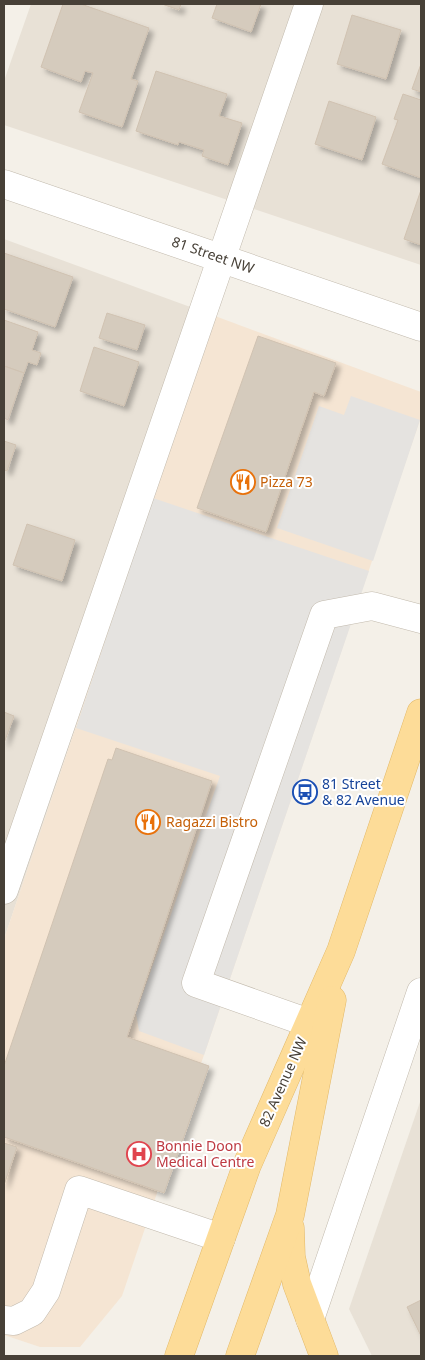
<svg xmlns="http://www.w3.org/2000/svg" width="425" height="1360" viewBox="0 0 425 1360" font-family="'Noto Sans',sans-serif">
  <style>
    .residential { fill: #e8e1d6 }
    .commercial { fill: #f5e5d3 }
    .parking { fill: #e5e3e0 }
    .building { fill: #d5cbbd; stroke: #d0c2b1; filter: url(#shadow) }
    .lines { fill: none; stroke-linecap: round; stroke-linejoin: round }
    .minor-casing { stroke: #c2baad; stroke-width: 29 }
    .major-casing { stroke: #e2b867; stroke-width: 29 }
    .minor { stroke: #fff; stroke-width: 28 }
    .major { stroke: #fddc98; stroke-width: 28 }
    .labels { text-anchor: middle; stroke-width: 4; stroke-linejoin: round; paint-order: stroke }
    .street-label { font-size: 14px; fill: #474037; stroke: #fff }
    .food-label { font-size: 14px; fill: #c56008; stroke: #fff; text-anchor: start }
    .transit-label { font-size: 14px; fill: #164399; stroke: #fff; text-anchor: start }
    .health-label { font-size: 14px; fill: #be3a42; stroke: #fff; text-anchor: start }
  </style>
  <defs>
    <filter id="shadow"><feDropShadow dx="4.5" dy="4.5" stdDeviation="2.5" flood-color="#0004"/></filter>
  </defs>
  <rect width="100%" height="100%" fill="#f4f0e8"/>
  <!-- residential -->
  <g class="residential">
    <path d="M31,4H421V265L4,125V81Z"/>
    <path d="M4,239L215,316L4,939Z"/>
    <path d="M421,1099V1356H372L349,1309Z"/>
  </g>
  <!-- commercial -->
  <path class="commercial" d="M215,316L421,392V417L122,1296L80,1347H40L4,1335V939Z"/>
  <!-- parking -->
  <g class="parking">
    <path d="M351,396L420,420L373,561L277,528L319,406L344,415Z"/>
    <path d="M153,498L369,571L204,1055L139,1031L136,1013L220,776L76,728Z"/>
  </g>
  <!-- building -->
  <g class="building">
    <path d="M63,4H81L149,28L131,79L138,81L122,127L79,112L93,73L85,71L81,82L41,67Z"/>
    <path d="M162,4H181L179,10Z"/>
    <path d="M217,4H261L251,32L212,18Z"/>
    <path d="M352,15L401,30L386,79L337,64Z"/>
    <path d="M421,64V92L412,89Z"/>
    <path d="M156,71L227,94L219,116L242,123L228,165L202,156L204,150L179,142L178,145L136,131Z"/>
    <path d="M403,94L421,100V178L382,164L398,120L394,119Z"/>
    <path d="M329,101L376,117L362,160L315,144Z"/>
    <path d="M421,190V245L404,239Z"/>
    <path d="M4,253L73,277L55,327L4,309Z"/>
    <path d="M107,313L145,325L137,350L99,338Z"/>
    <path d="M4,320L38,332L32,350L41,353L37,365L28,362L24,373L4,366Z"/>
    <path d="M258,336L336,363L324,396L314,392L266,532L197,508Z"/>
    <path d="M94,347L139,362L124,406L80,391Z"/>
    <path d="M4,366L24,373L8,420L4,418Z"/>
    <path d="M4,441L16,445L7,471L4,470Z"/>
    <path d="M27,524L75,540L62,581L13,565Z"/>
    <path d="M4,712L14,716L4,743Z"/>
    <path d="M116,748L212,781L127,1037L209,1066L164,1193L4,1137V1066L108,759L112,760Z"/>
    <path d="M4,1143L17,1147L4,1185Z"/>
    <path d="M421,1300V1336L407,1307Z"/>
  </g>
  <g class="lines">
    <defs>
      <g id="minor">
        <path d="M4,184L421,327"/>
        <path d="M4,890L309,4"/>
        <path d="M309,1023L196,983L324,615L372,606L421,619"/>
        <path d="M310,1319L421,992"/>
        <path d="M4,1320L14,1321L32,1312L46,1291L79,1190L221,1238"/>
      </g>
      <g id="major">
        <path d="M290,1228L291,1257L297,1284L324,1356"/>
        <path d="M179,1356L247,1165L341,951L421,713"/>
        <path d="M240,1356L290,1215L332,1000"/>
      </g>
    </defs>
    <!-- minor casing -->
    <use href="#minor" class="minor-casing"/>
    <!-- major casing -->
    <use href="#major" class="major-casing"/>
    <!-- minor -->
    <use href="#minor" class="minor"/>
    <!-- major -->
    <use href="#major" class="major"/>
  </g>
  <!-- icons -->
  <defs>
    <symbol id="restaurant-ring" viewBox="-11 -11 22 22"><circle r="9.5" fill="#fff" stroke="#e8710a" stroke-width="1.5"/><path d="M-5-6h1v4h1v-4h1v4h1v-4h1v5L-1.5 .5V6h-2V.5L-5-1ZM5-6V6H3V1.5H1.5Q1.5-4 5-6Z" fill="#e8710a"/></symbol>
    <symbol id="bus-ring" viewBox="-11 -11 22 22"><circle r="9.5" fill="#fff" stroke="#1a4fb4" stroke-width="1.5"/><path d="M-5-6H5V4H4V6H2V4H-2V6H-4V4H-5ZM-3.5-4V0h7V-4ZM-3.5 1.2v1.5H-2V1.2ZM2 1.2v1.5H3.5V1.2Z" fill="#1a4fb4"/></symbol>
    <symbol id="hospital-ring" viewBox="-11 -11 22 22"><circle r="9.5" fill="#fff" stroke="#e0444e" stroke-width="1.5"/><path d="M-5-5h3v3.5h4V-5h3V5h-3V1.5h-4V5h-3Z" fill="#e0444e"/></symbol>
  </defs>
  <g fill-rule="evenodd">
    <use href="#restaurant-ring" x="229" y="468" width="28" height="28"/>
    <use href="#bus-ring" x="291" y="778" width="28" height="28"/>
    <use href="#restaurant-ring" x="134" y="808" width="28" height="28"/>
    <use href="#hospital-ring" x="125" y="1140" width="28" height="28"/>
  </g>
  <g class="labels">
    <!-- street labels -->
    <g class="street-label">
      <text transform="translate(213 255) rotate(19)" y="5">81 Street NW</text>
      <text transform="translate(283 1082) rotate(-66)" y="5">82 Avenue NW</text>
    </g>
    <!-- food labels -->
    <g class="food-label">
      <text x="260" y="487">Pizza 73</text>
      <text x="166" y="827">Ragazzi Bistro</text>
    </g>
    <!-- transit labels -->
    <g class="transit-label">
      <text x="322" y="789">81 Street<tspan x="322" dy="16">&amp; 82 Avenue</tspan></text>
    </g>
    <!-- health labels -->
    <g class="health-label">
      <text x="156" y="1151">Bonnie Doon<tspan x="156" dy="16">Medical Centre</tspan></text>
    </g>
  </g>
  <!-- border -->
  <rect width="425" height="1360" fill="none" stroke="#474037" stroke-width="10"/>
</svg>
